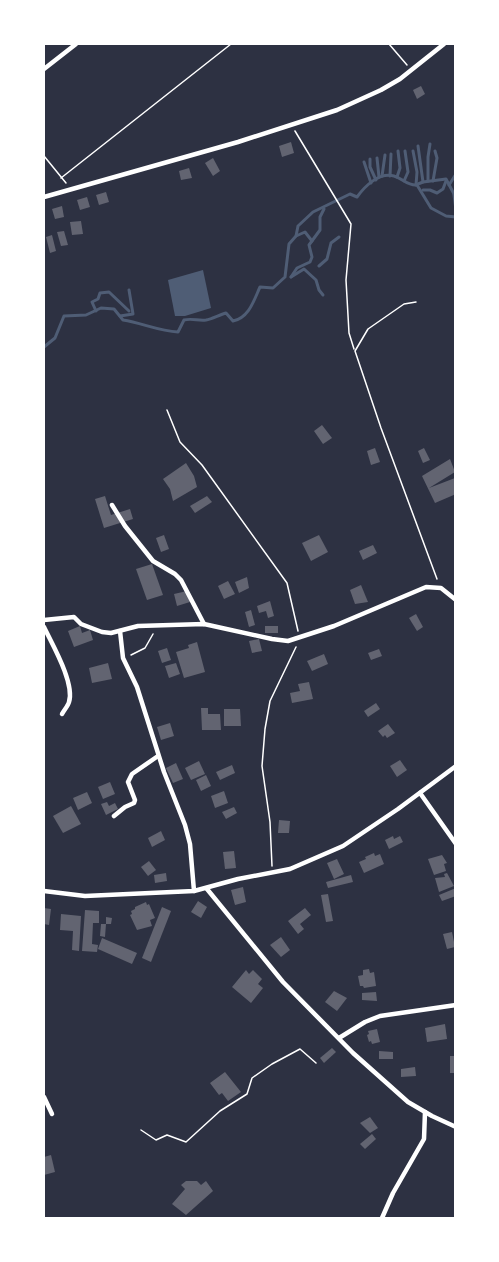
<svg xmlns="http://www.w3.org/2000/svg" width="499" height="1262" viewBox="0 0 499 1262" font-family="Raleway,sans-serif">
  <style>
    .water { fill: #4f5d75 }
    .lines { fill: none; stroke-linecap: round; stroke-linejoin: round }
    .stream { stroke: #4f5d75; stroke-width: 3 }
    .building { fill: #626471 }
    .path { stroke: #fff; stroke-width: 1.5 }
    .minor { stroke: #fff; stroke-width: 4.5 }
  </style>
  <rect width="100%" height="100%" fill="#2d3142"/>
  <!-- water -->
  <path class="water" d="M203,270L211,308L185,316H175L168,280Z"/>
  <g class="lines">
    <!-- stream -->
    <g class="stream">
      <path d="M418,146L423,182"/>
      <path d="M413,151L417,172L416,185"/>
      <path d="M377,158L379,177"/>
      <path d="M370,159V167L376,180"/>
      <path d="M364,162L371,183"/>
      <path d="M382,176L385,155"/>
      <path d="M390,176L391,154"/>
      <path d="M397,177L400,168L398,151"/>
      <path d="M404,181L408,172L405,151"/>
      <path d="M428,181V157L430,144"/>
      <path d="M433,181L437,158L435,151"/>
      <path d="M418,184L423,182L446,179L454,194"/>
      <path d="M449,185L456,174"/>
      <path d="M423,190H430L437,193L443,189L446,181"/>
      <path d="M454,195L456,210"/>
      <path d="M296,236L305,232L312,241"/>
      <path d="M319,266L327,259L331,243L339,237"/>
      <path d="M291,277L297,268L310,262L312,257L309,245L320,230V217L324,209"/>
      <path d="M291,277L304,269L316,280L319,290L323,295"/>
      <path d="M96,311L92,302L98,299L100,293L109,292L129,311"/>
      <path d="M120,316L133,314L129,290"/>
      <path d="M44,347L55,338L64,316L86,315L101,308L114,309L123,320C142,323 159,331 178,332L184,320C192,318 198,321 206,320C212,319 219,315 226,313L233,321C249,318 254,300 260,287L273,288L285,277L289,244L296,236L298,226L313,212L350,194L357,197C365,186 379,172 394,176C404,179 407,186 417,185L431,208L446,216L456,217"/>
    </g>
  </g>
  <!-- building -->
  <g class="building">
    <path d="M421,86L425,94L417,99L413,90Z"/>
    <path d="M291,142L294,153L282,157L279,146Z"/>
    <path d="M213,158L220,171L213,176L205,163Z"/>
    <path d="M189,168L192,178L181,180L179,171Z"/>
    <path d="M106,192L109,202L99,205L96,195Z"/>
    <path d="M87,197L90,207L80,210L77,200Z"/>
    <path d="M62,206L64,217L55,219L52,209Z"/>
    <path d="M81,221L83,234L72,235L70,222Z"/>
    <path d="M64,231L68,245L61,246L57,232Z"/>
    <path d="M52,235L56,251L50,253L46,237Z"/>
    <path d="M322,425L332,438L323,444L314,431Z"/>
    <path d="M375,448L380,462L371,465L367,451Z"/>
    <path d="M424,448L430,460L423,463L418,451Z"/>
    <path d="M450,459L455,472L429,488L455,478L456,494L435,503L422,476Z"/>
    <path d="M186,463L194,476L197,487L173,501L170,489L163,479Z"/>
    <path d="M105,496L111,515L130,509L133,519L104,528L95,499Z"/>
    <path d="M207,496L212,502L195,513L190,506Z"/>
    <path d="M164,535L169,549L161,552L156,538Z"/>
    <path d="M319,535L328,552L311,561L302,543Z"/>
    <path d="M373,545L377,553L363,560L359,551Z"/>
    <path d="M152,564L163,595L147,600L136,569Z"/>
    <path d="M247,577L249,588L239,593L235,582Z"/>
    <path d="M228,581L235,594L224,599L218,586Z"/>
    <path d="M361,585L368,602L355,604L350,590Z"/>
    <path d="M187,591L190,602L177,606L174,594Z"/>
    <path d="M270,601L274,616L268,618L266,611L259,613L257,606Z"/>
    <path d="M251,610L255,625L249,627L245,612Z"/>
    <path d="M416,614L423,627L417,631L409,618Z"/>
    <path d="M80,626L82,633L90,630L93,640L74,647L68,631Z"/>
    <rect x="265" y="626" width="13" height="7"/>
    <path d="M259,639L262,651L252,653L249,641Z"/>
    <path d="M197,642L205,672L184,678L176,652L189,648L188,645Z"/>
    <path d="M167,648L171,660L162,663L158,651Z"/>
    <path d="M379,649L382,656L371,660L368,653Z"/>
    <path d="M324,654L328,664L312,671L307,661Z"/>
    <path d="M108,663L112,679L92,683L89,668Z"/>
    <path d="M176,663L180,674L169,678L165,666Z"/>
    <path d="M309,682L313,699L292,703L290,693L300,691L298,684Z"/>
    <path d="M376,703L380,709L368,717L364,711Z"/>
    <path d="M201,708H208V714H220L221,730H202Z"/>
    <path d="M224,709H240L241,726H224Z"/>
    <path d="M170,723L174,736L161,740L157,727Z"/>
    <path d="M388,724L395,733L387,738L385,735L383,737L378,731Z"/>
    <path d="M400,760L407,770L397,777L390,766Z"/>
    <path d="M199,761L205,774L191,780L185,768Z"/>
    <path d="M176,763L183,779L173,783L166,768Z"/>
    <path d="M232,765L235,773L220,780L216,772Z"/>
    <path d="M206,775L211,786L201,791L196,780Z"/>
    <path d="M110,782L115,794L103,799L98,787Z"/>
    <path d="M224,791L228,803L215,808L211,796Z"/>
    <path d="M87,792L92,803L78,810L73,798Z"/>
    <path d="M107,802L109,806L115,803L118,809L106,815L101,804Z"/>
    <path d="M71,806L81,824L63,833L53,816Z"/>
    <path d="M234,807L237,813L226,819L222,812Z"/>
    <path d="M279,820L290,821L289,833H278Z"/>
    <path d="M161,831L165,840L152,847L148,838Z"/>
    <path d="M393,836L394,839L400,836L403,842L389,849L385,840Z"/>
    <path d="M234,851L236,868L225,869L223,852Z"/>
    <path d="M374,853L375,856L380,854L384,864L364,873L359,862L366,859L365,857Z"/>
    <path d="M442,855L447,863L444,864L446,871L434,875L428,859Z"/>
    <path d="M337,859L344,874L334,879L327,863Z"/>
    <path d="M149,861L156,870L148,876L141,867Z"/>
    <path d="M166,873L167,881L155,883L154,875Z"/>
    <path d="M447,873L454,886L439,892L435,878L445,877L444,874Z"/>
    <path d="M351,875L353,882L328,888L326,882Z"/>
    <path d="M243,887L246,902L235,905L231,890Z"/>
    <path d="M456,888V896L442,901L439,895Z"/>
    <path d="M328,894L333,921L326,922L321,895Z"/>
    <path d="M198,901L207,907L201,918L191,912Z"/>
    <path d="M146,902L147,905L149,904L155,918L150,920L152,926L137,930L130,915L132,914L131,911L135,909V907Z"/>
    <path d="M162,907L171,911L151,962L142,958Z"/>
    <path d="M44,908L51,909L49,925L44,924Z"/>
    <path d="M305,908L311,915L300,924L304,929L298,934L288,921Z"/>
    <path d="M85,910L99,911V923H93L92,944L98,945L97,952L82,951Z"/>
    <path d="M61,914L81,916L79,951L72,950L73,931L60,930Z"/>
    <path d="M106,917L112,918L111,924H106L105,937L100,936L101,924H106Z"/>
    <path d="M452,932L455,947L447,949L443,934Z"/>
    <path d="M281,937L290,950L281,957L270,945Z"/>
    <path d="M102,938L137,953L132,964L98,949Z"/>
    <path d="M369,969L370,973L374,972L376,986L364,988L363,986H360L358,976L363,975V970Z"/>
    <path d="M246,970L249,974L253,970L262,979L258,984L263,988L251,1003L232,987Z"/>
    <path d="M334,991L347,998L337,1011L325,1002Z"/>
    <path d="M376,992L377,1001L362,1000V993Z"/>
    <path d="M445,1024L447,1039L427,1042L425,1028Z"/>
    <path d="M377,1029L380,1042L372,1044L371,1041L369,1042L367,1035L369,1034L368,1031Z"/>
    <path d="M332,1048L336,1052L324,1063L320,1058Z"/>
    <path d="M379,1051L393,1052V1059H379Z"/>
    <rect x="450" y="1056" width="6" height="17"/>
    <path d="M415,1067L416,1076L401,1077V1069Z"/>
    <path d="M225,1072L241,1092L228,1101L222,1093L219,1095L210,1083Z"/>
    <path d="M370,1117L378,1128L370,1133L360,1123Z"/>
    <path d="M372,1134L376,1139L365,1149L360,1144Z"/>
    <path d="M51,1155L55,1172L44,1175V1157Z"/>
    <path d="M186,1181H197L201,1185L206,1181L213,1191L186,1215L172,1204L185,1189L181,1185Z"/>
  </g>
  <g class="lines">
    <!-- path -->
    <g class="path">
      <path d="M389,44L407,65"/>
      <path d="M295,131L351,224L346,280L349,333L354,349"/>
      <path d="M44,156L66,183"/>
      <path d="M61,178L231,44"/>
      <path d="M416,302L404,304L368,329L355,351L381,428L437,579"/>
      <path d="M167,410L180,442L202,465L287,583L298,631"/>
      <path d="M131,655L145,648L153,634"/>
      <path d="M272,866L270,822L262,766L265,729L270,701L296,647"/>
      <path d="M141,1130L156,1140L167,1135L186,1142L220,1111L247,1094L252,1078L272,1064L300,1049L316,1063"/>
    </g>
    <!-- minor -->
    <g class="minor">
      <path d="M44,69L76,44"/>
      <path d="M44,197L238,142L337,110L381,90L400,79L444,44"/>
      <path d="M112,505L125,526L153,561L175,574L181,580L204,624"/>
      <path d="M44,620L74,617L81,624L102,632L111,633L138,626L204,624L272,639L288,641L334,626L426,587L441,588L456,600"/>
      <path d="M44,627C52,644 75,683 69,702C68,706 64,710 62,714"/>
      <path d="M120,631L123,658L137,687L164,772L185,825L190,844L194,891"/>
      <path d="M420,793L456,844"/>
      <path d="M114,816L125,807L134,803L135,800L128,782L132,774L158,756"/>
      <path d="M207,889L283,982L353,1053L408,1102L432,1116L456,1127"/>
      <path d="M44,891L85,896L194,891L238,879L290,869L343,846L398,809L456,766"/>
      <path d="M339,1038L365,1022L380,1016L456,1005"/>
      <path d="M44,1097L52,1114"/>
      <path d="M382,1218L393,1193L424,1139L425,1112"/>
    </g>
  </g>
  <!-- border -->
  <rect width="499" height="1262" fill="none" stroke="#ffffff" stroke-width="90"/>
</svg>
